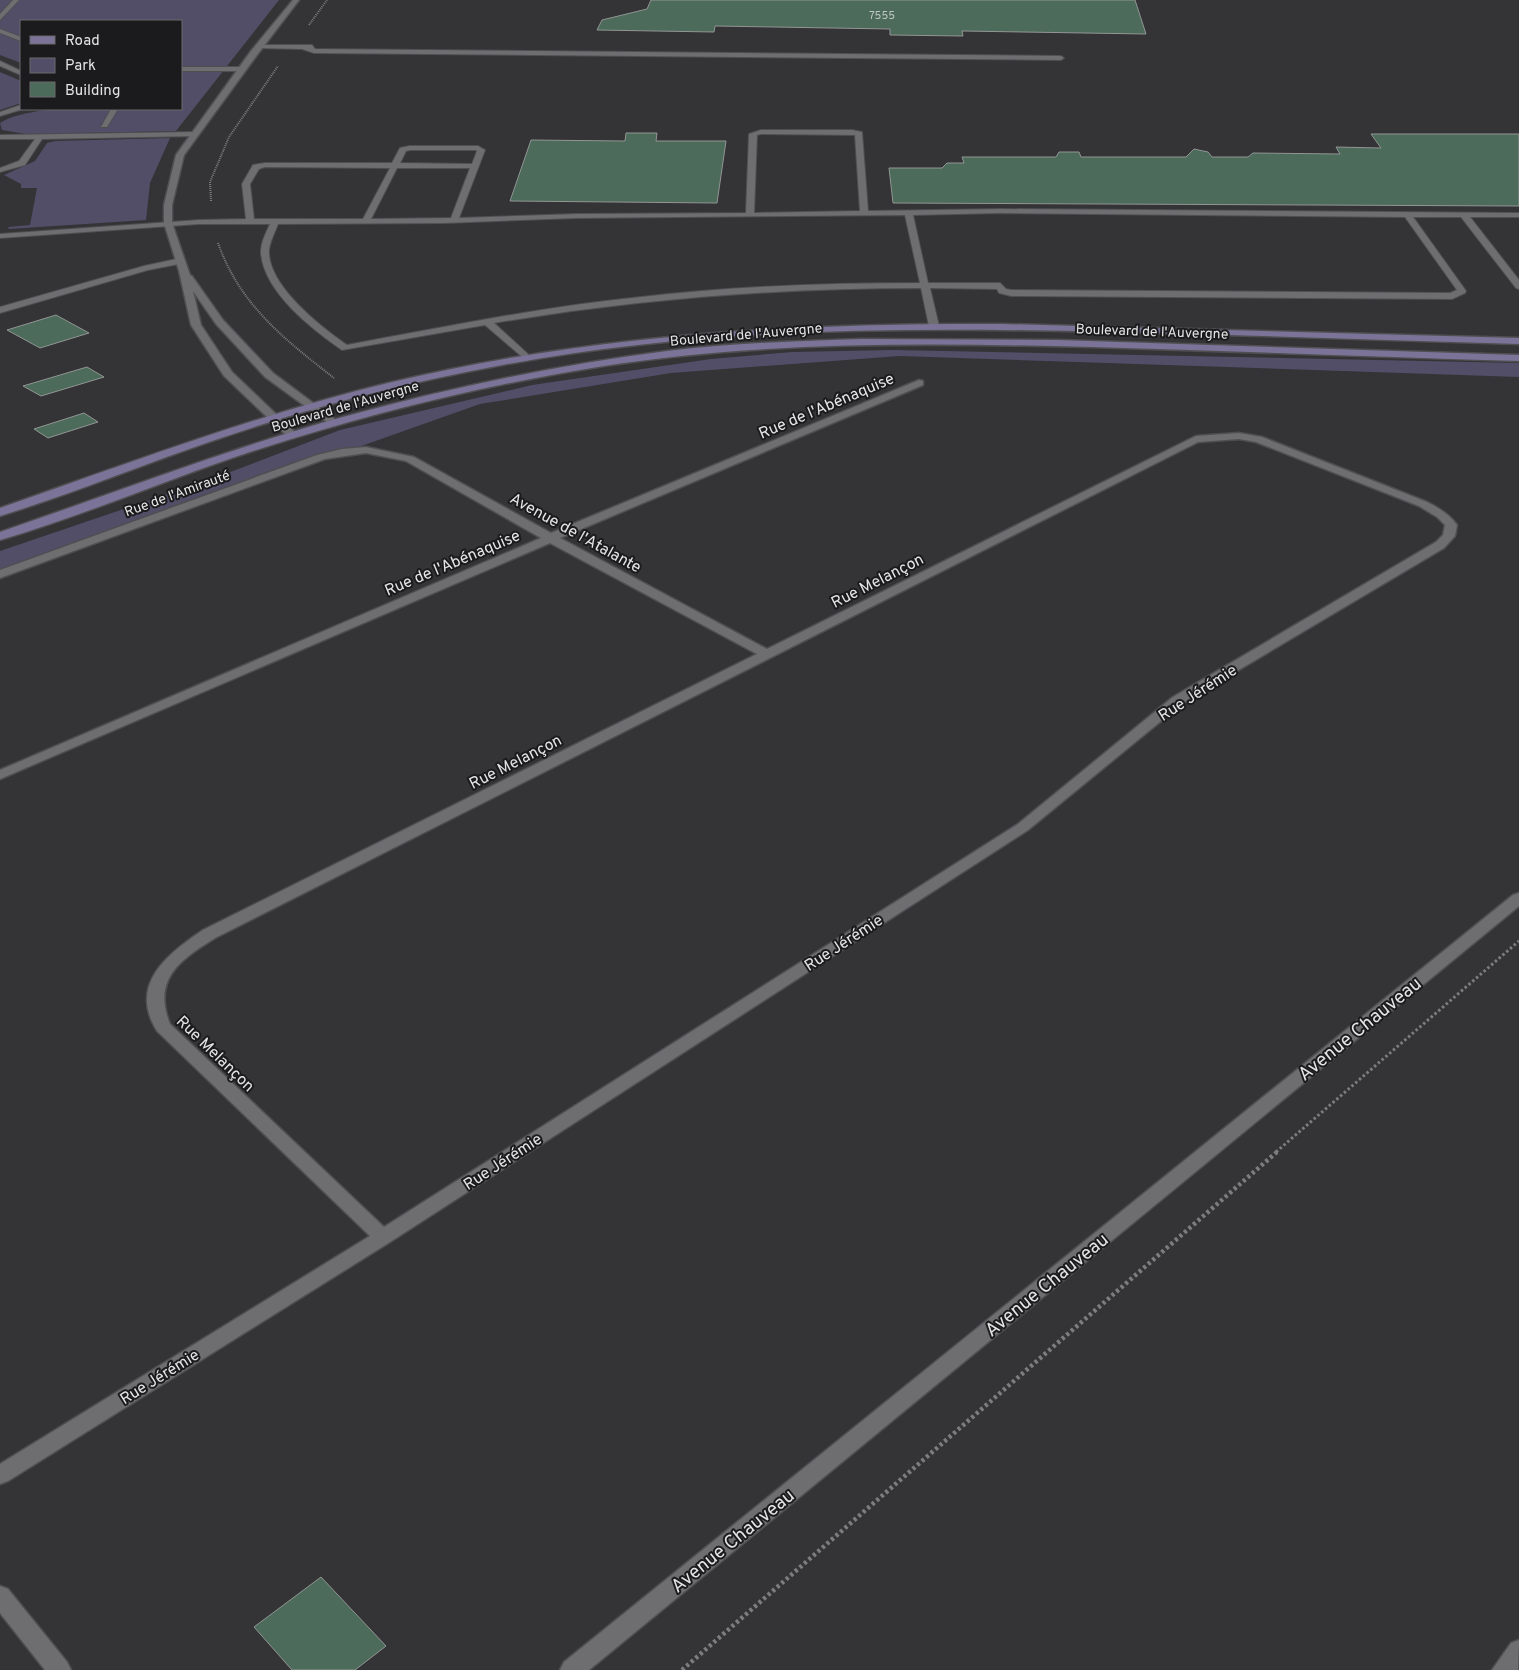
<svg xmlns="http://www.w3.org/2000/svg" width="1519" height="1670" viewBox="0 0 1519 1670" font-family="Overpass,sans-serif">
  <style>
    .green { fill: #524e68 }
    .building { fill: #4c6b5b; stroke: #929694 }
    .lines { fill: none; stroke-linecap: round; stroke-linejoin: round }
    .service-casing { stroke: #4f4f52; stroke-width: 2 }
    .minor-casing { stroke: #4f4f52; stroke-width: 3 }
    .tertiary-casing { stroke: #4f4f52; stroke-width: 3 }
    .secondary-casing { stroke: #4f4f52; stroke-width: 3 }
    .path-far2 { stroke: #7d7c7f; stroke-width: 2; stroke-dasharray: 1 1; stroke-linecap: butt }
    .path-far1 { stroke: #7d7c7f; stroke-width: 3; stroke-dasharray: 2.5 2.5; stroke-linecap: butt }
    .path { stroke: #7d7c7f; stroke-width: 4.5; stroke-dasharray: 3 3; stroke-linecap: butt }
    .service { fill: #6e6d70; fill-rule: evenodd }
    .minor { fill: #6e6d70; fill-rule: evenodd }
    .tertiary { fill: #6e6d70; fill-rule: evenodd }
    .secondary { fill: #7c7398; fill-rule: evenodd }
    .labels { text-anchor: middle; stroke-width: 4; stroke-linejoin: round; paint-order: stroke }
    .far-number-label { font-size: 11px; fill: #bec6c2 }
    .far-street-label { font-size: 14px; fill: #e4e4e5; stroke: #1b1b1d }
    .street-label { font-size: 16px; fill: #e4e4e5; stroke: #1b1b1d }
    .near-street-label { font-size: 19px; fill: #e4e4e5; stroke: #1b1b1d }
  </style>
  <rect width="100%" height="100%" fill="#343336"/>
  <!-- green -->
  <g class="green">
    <path d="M0,0H279L176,131L26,134L2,130L0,123C34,101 138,109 181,109V21H21V63L0,55Z"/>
    <path d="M0,72L21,81V103L0,110Z"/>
    <path d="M170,138L150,183L146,220L9,229L8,227L30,225L37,188H21V184L4,175L35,161L47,143L55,141Z"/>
    <path d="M894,350L1519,363V377L900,356L671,373L480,404L0,574V551L212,479L340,430L532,385L711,359L792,352Z"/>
  </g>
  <!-- building -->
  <g class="building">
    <path d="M651,0H1135L1146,34L962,31L963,36L890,35V29L715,26L714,32L597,30L602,20L647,9Z"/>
    <path d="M626,133H657L656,141H726L717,203L510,201L531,140L625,141Z"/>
    <path d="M1371,134H1519V206L893,203L889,168H942L947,163H964L962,157H1056L1059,152H1079L1081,157H1186L1194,149L1208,152L1212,157H1248L1253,153L1340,154L1336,147L1381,148Z"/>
    <path d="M56,315L89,333L40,348L7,330Z"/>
    <path d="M87,367L104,377L41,396L23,386Z"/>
    <path d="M84,413L98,422L48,438L34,429Z"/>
    <path d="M321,1577L386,1646L355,1670H292L254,1627Z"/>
  </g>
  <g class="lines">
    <defs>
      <g id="service">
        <path d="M13,0H19L0,20V14Z"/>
        <path d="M0,29L21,37V41L0,33Z"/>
        <path d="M258,45H312L315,49L1061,56L1064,58L1061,60L314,53L302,49L256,48Z"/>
        <path d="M0,61L21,71V75L0,66Z"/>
        <path d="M181,67H242L245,69L242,71H181Z"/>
        <path d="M21,105L23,109L0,116V112Z"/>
        <path d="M111,109H118L107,127H101Z"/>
        <path d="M761,130H852L862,132L868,211L1001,209L1519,213V217H1470L1519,280V289L1516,288L1461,217H1413L1466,291L1465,293L1452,299L1011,296L999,293L997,289L930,288L939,326L934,329L929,326L921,288C777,288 636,299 494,323L530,356L532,358L527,361L485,325L342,350C312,329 265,293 261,254C260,244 266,233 270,224H199L0,238V234L199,220L246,219L242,184L253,165L265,163H392L400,148L409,146H478L485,150L459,218L576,214L746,213L749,134ZM761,134L855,135L860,211L754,213L757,135ZM410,150H476L477,151L472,164L400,163L406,151ZM265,167L390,168L363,219H254L250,184L259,169ZM397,168H470L451,218L371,219ZM1001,213L1405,217L1457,290L1450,293L1011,290L1006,289L1000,283H928L913,215ZM905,215L920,283C826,283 733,286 641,297C541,307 445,327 347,345C321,327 267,285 269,250C270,241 275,232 278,224L445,223L576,218Z"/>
        <path d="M194,132L198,134L197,136L42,139L25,165L0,172V168L19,161L35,139H0V135Z"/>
        <path d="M181,258L184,259V263L148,270L0,313V307L144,266Z"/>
      </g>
      <g id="minor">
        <path d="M919,380L923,381V385L560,538L767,649L1196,436L1239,433L1262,437L1427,502C1439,508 1449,514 1457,525L1455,536L1444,548L1183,703L1028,830L390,1242L8,1481L0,1484V1464L370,1236L157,1031C128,985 167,954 203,930L757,654L550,543L0,779V770L541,538L406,461L366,453L325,459L0,578V570L317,455L342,449L366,447L414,457L551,533ZM1239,439L1256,442L1419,506L1437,517L1445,525L1443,535L1436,542L1173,697L1018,824L384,1227L170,1024C152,979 180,960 215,938L1198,442Z"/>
        <path d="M0,1586L8,1589L67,1662L71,1670H45L0,1613Z"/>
        <path d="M1519,1640L1518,1670H1492L1511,1643Z"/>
      </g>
      <g id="tertiary">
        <path d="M293,0H299L257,55L184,155L172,205V223L190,275L192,276L223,320L273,373L340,423L335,426L331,425L265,377L216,324L193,291L201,325L232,372L296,433L298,435L292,438L288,437L224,376L191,325L179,271L164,223V205L176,155L251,51Z"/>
        <path d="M1519,893V906L589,1670H560L564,1662L1513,895Z"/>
      </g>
      <g id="secondary">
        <path d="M1003,324L1519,338V344C1385,340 1250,335 1116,332C909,327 701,327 497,366C400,384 305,409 212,441C141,465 72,494 0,516V508C129,463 256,415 388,383C592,334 794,323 1003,324Z"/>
        <path d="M863,339L1058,340L1519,355V361C1377,357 1234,351 1092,347C929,343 765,341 604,366C478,386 355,417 235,457C156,484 79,517 0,540V532C114,493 227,449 343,417C449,388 557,365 667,351C732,343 797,341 863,339Z"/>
      </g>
    </defs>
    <!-- service casing -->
    <use href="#service" class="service-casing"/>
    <!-- minor casing -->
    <use href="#minor" class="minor-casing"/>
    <!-- tertiary casing -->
    <use href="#tertiary" class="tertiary-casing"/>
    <!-- secondary casing -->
    <use href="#secondary" class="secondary-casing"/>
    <!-- path-far2 -->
    <g class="path-far2">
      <path d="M309,25L327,0"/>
      <path d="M211,201L210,182L229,137L278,66"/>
      <path d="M218,243C240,305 284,339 334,378"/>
    </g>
    <!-- path-far1 -->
    <path class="path-far1" d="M1276,1152L1519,941"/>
    <!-- path -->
    <path class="path" d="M682,1670L1278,1151"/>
    <!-- service -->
    <use href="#service" class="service"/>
    <!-- minor -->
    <use href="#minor" class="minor"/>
    <!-- tertiary -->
    <use href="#tertiary" class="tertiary"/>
    <!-- secondary -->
    <use href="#secondary" class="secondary"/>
  </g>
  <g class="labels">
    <!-- far-number labels -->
    <g class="far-number-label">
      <text x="882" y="19">7555</text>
    </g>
    <!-- far-street labels -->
    <g class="far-street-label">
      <text transform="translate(1152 331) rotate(2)" y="5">Boulevard de l'Auvergne</text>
      <text transform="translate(746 334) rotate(-5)" y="5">Boulevard de l'Auvergne</text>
      <text transform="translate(345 406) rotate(-16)" y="5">Boulevard de l'Auvergne</text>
      <text transform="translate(177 493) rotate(-20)" y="5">Rue de l'Amirauté</text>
    </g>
    <!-- street labels -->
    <g class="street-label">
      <text transform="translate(826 405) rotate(-23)" y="6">Rue de l'Abénaquise</text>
      <text transform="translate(576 532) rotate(29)" y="6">Avenue de l'Atalante</text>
      <text transform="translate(452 562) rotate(-23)" y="6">Rue de l'Abénaquise</text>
      <text transform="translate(877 580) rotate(-27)" y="6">Rue Melançon</text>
      <text transform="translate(1197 692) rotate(-33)" y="6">Rue Jérémie</text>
      <text transform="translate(515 761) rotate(-27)" y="6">Rue Melançon</text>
      <text transform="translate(843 942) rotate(-33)" y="6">Rue Jérémie</text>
      <text transform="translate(216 1053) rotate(44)" y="6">Rue Melançon</text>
      <text transform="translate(502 1161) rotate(-33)" y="6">Rue Jérémie</text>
      <text transform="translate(159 1376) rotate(-32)" y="6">Rue Jérémie</text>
    </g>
    <!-- near-street labels -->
    <g class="near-street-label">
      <text transform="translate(1359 1028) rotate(-39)" y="7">Avenue Chauveau</text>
      <text transform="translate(1046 1284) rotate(-39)" y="7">Avenue Chauveau</text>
      <text transform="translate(732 1540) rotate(-39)" y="7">Avenue Chauveau</text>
    </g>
  </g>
  <!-- legend -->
  <rect x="20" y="20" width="162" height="90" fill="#1b1b1d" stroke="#6b6b6d"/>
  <rect x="30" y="36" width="25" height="8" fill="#7c7398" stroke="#6b6b6d"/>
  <text x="65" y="45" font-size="15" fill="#e4e4e5">Road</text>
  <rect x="30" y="58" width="25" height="15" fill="#524e68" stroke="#6b6b6d"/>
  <text x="65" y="70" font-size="15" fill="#e4e4e5">Park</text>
  <rect x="30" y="82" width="25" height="15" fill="#4c6b5b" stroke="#6b6b6d"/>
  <text x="65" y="95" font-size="15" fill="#e4e4e5">Building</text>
</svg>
